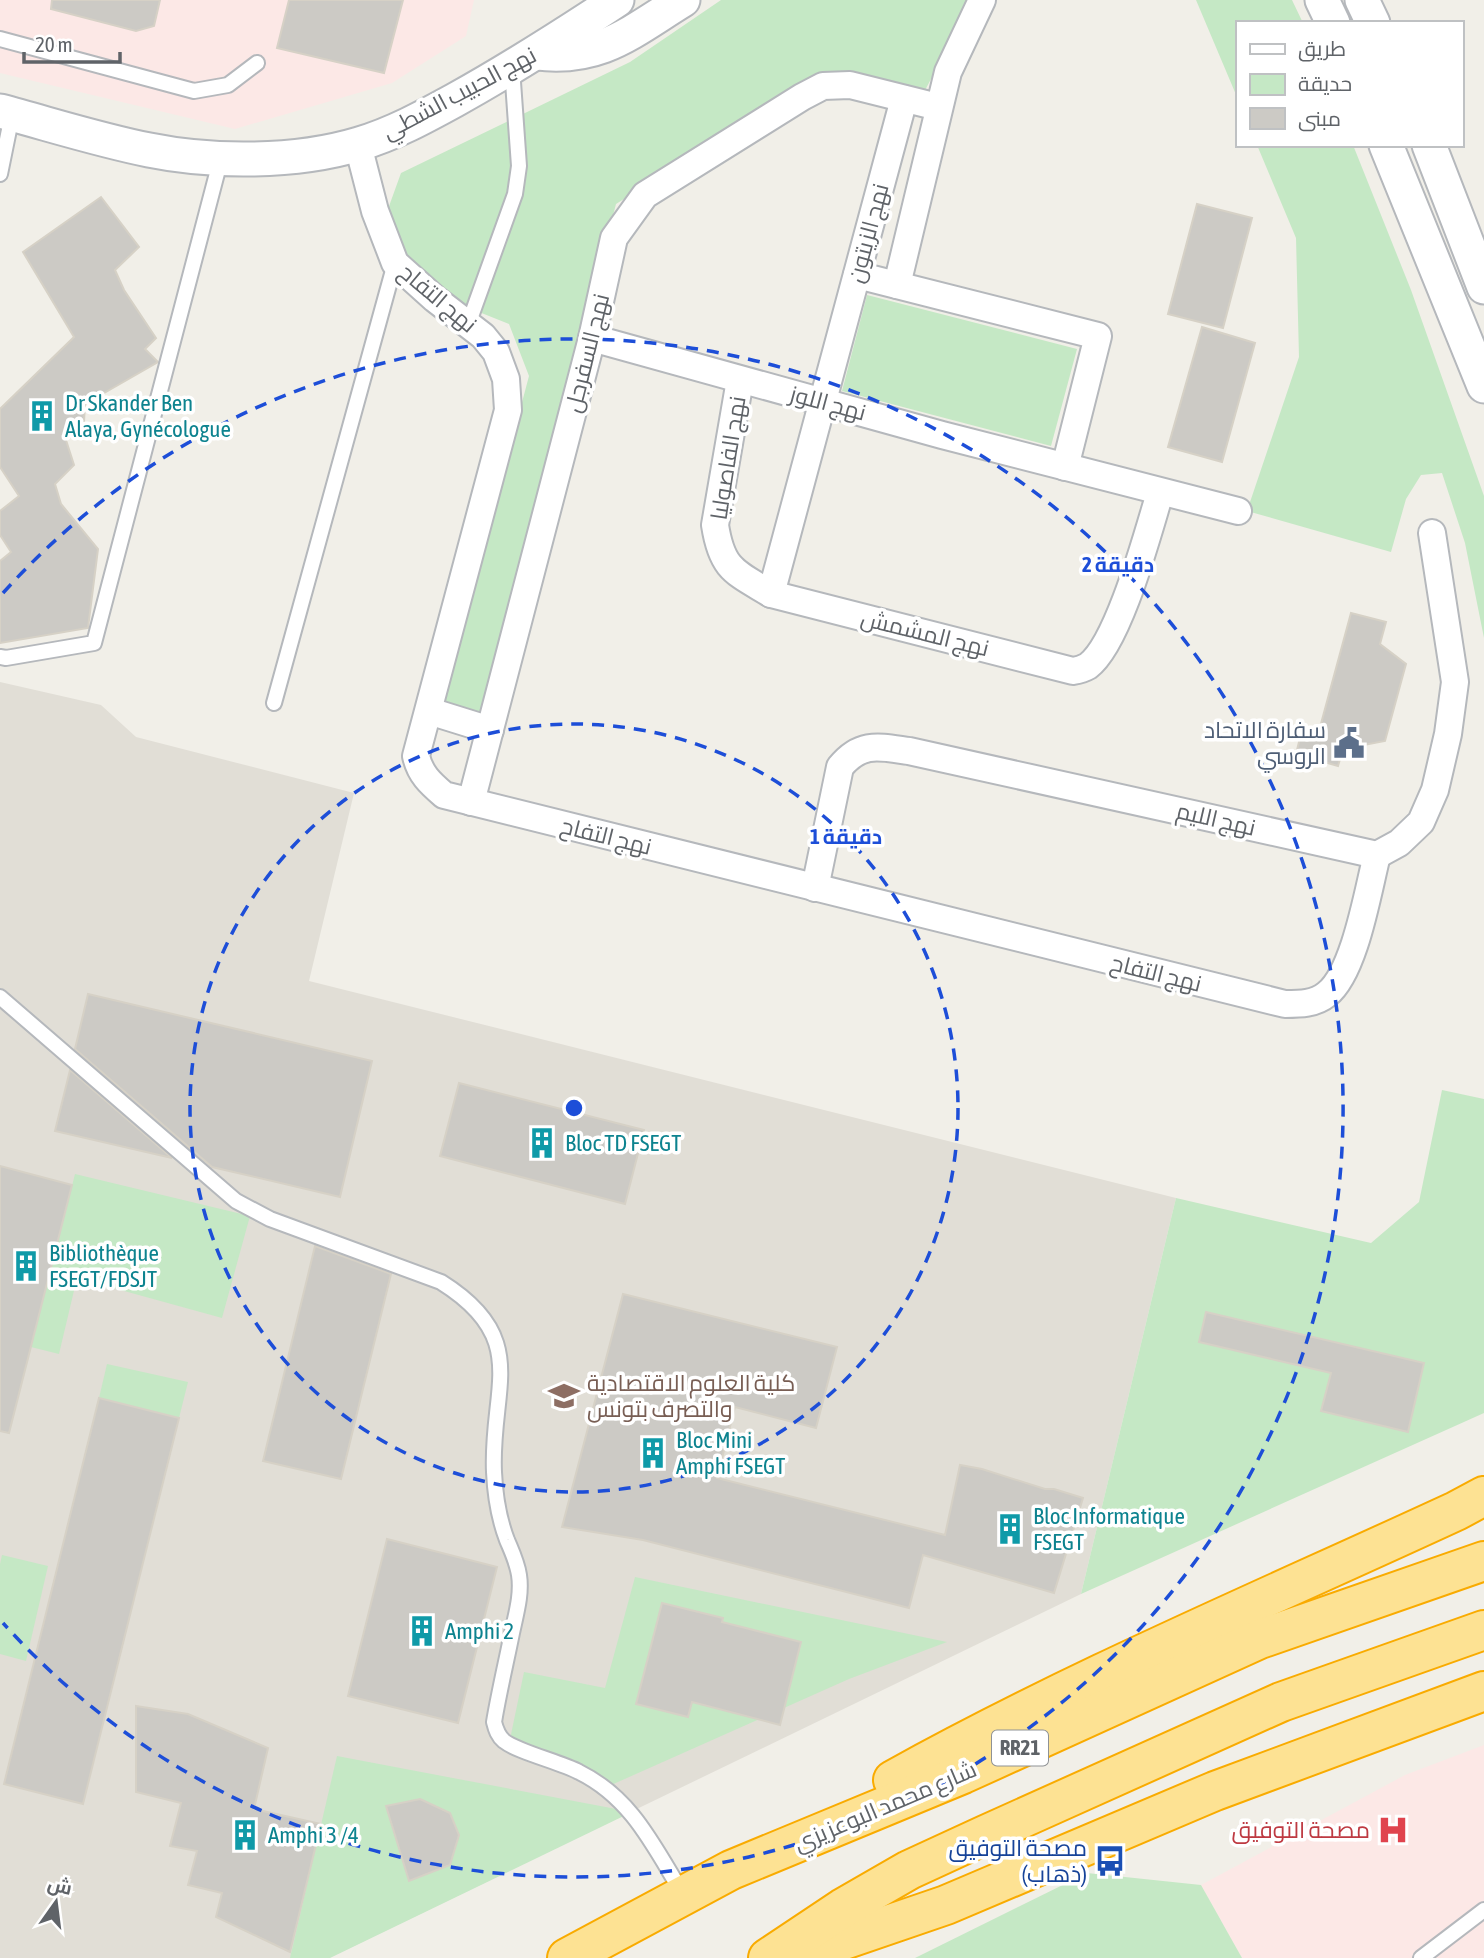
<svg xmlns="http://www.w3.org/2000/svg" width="1484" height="1958" viewBox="0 0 1484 1958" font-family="'Asap Condensed',Cairo,sans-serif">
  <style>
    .education { fill: #e1ded6 }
    .medical { fill: #fce8e6 }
    .green { fill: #c5e8c5 }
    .building { fill: #cccac5; stroke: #d6d1c6; stroke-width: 2 }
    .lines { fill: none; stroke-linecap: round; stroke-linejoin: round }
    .service-casing { stroke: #b5b8bc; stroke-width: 18 }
    .minor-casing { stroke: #b5b8bc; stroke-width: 30 }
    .tertiary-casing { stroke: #b5b8bc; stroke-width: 37 }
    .motorway-casing { stroke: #f9ab00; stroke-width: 42 }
    .service { stroke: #fff; stroke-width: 14 }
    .minor { stroke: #fff; stroke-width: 26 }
    .tertiary { stroke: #fff; stroke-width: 33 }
    .motorway { stroke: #fde293; stroke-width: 38 }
    .ring { fill: none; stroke: #1d4ed8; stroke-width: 3.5; stroke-dasharray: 12 9 }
    .labels { text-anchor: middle; stroke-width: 7; stroke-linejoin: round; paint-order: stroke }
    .shield { fill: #fff; stroke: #8f9295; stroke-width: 2 }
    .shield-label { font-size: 21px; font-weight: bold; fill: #5f6368 }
    .street-label { font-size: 23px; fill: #5f6368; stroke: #fff }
    .culture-label { font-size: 23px; fill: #0d838f; stroke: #fff; text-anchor: start }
    .service-label { font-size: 23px; fill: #4e5e75; stroke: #fff; text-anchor: end }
    .education-label { font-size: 23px; fill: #785e54; stroke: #fff; text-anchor: start }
    .health-label { font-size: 23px; fill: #be3a42; stroke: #fff; text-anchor: end }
    .transit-label { font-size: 23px; fill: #164399; stroke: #fff; text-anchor: end }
    .centre { fill: #1d4ed8; stroke: #fff; stroke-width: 3.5 }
    .ring-label { font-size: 21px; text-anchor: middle; font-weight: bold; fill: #1d4ed8; stroke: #fff; stroke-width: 7; stroke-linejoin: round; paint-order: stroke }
  </style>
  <rect width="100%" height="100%" fill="#f1efe8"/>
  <!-- education -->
  <path class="education" d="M0,682L101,705L136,737L354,793L309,981L1176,1198L1081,1594L329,1958H0Z"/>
  <!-- medical -->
  <g class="medical">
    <path d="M0,0H474L466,36L392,83L235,129L0,73Z"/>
    <path d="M1484,1745V1958H1242L1201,1885L1405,1775Z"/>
  </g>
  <!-- green -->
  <g class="green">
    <path d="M721,0H973L923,94L826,72L616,204L484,716L442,703L529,376L509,324L454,302L403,255L388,209L401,173L630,62Z"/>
    <path d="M1196,0H1292L1303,23H1237V97Z"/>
    <path d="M1257,145H1353L1411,290L1484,496V638L1465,543L1442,473L1421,475L1406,499L1391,552L1247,511L1299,357L1296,238Z"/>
    <path d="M867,295L1077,349L1051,446L842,391Z"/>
    <path d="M1442,1090L1484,1099V1413L1081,1594L1176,1198L1371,1243L1419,1202Z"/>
    <path d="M75,1174L250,1216L222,1318L77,1278L59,1354L31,1347Z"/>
    <path d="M107,1364L188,1382L179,1418L99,1398Z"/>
    <path d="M2,1555L48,1566L26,1661L0,1654V1564Z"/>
    <path d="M635,1577L947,1642L849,1679L609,1786L509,1744L524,1672L605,1688Z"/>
    <path d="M337,1756L632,1812L330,1958H290Z"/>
    <path d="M1087,1873L1201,1885L1242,1958H915Z"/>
  </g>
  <!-- building -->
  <g class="building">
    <path d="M52,0H160L154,26L136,31L51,9Z"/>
    <path d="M289,0H403L384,73L277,48Z"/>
    <path d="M101,197L139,247L115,270L124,290L156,338L145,349L158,362L85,404L84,422L66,440L74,465L55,484L61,504L98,549L88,628L0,643V561L11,552L0,535V511L19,496L0,467V409L74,337L23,252Z"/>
    <path d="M1197,204L1252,218L1223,328L1168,314Z"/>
    <path d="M1202,327L1255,343L1222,462L1168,447Z"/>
    <path d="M1351,613L1386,622L1380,644L1406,664L1385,741L1343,749L1338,766L1296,754L1303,726L1319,731Z"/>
    <path d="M88,994L372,1061L340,1197L212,1167L75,1049Z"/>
    <path d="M70,1070L172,1158L55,1131Z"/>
    <path d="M459,1083L644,1130L625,1204L440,1156Z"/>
    <path d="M0,1166L72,1185L9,1433L0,1431Z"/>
    <path d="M315,1246L391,1274L341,1479L263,1461Z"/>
    <path d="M623,1294L837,1347L816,1428L735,1407L717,1478L945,1535L960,1465L982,1469L1045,1489H1054L1083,1498L1054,1593L923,1555L909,1608L643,1540L562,1527Z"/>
    <path d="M1206,1312L1424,1363L1408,1432L1321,1411L1331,1373L1199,1342Z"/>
    <path d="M99,1398L179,1418L83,1804L4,1784Z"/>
    <path d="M387,1539L497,1567L458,1723L348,1696Z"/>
    <path d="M662,1603L723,1618L722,1622L801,1642L780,1725L692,1702L688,1717L636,1704Z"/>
    <path d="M136,1706L188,1714L268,1748L254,1809L321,1824L290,1952L216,1917L222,1893L188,1885L197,1851L170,1846L181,1803L136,1792Z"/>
    <path d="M420,1799L450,1813L459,1835L450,1865L409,1881L386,1806Z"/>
  </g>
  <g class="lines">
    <defs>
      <g id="service">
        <path d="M0,39L194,91L228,85L257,63"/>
        <path d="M0,174L12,115"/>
        <path d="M468,325L515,194L519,166L512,68"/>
        <path d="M0,657L6,658L94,643L221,158"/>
        <path d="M274,703L395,263"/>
        <path d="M0,997L236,1201L270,1219L441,1282C532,1339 490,1388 494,1472C495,1494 499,1519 507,1540C512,1552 517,1562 519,1575C522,1594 516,1614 512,1633C506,1663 499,1692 494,1722C496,1730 498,1736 504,1741C518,1752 560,1762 579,1772C632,1798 654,1847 683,1894"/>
        <path d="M1421,1958L1484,1910"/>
      </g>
      <g id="minor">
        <path d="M358,145L375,211L395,263L435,299L483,336L496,352L506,379L508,410L416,756C420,774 430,783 444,795L1285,1004C1300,1004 1315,1004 1327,994C1355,972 1368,890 1377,855"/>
        <path d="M857,275L1098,336L1065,467"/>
        <path d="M897,285L948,72L982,0"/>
        <path d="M592,338L942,435L1238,511"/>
        <path d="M740,380L715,525C722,570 735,572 771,594L1073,671C1079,670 1083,669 1088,666C1119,643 1148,532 1160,493"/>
        <path d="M771,594L904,99"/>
        <path d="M429,711L490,730"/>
        <path d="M471,802L592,338L614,238L645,195L802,97L823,86L850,85L938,107"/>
        <path d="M815,888L840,767C861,741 880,747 909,751L1377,855L1399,843L1421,822L1435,790L1448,734L1455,682L1432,533"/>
      </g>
      <g id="tertiary">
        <path d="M1322,0L1333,23"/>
        <path d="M1362,0L1373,23"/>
        <path d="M536,53C600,61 631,32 683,0"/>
        <path d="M0,111C49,124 99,140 149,150C213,163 296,163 359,144C393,134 424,117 455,100C511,69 564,35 617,0"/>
        <path d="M1386,145L1484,386"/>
        <path d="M1429,145L1484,287"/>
      </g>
      <g id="motorway">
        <path d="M893,1780C1075,1679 1268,1598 1456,1511L1484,1496"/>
        <path d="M794,1957L946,1905L1215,1791L1484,1691"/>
        <path d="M567,1958L731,1870L963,1774L1260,1639L1484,1561"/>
        <path d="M768,1958L843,1908L909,1870L985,1835L1281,1702L1484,1630"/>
      </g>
    </defs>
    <!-- service casing -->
    <use href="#service" class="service-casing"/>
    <!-- minor casing -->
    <use href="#minor" class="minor-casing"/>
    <!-- tertiary casing -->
    <use href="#tertiary" class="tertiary-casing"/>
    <!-- motorway casing -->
    <use href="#motorway" class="motorway-casing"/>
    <!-- service -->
    <use href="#service" class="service"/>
    <!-- minor -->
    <use href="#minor" class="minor"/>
    <!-- tertiary -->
    <use href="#tertiary" class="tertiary"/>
    <!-- motorway -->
    <use href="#motorway" class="motorway"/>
  </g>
  <!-- distance rings -->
  <g class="ring">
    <circle cx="574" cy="1108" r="384"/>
    <path d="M3 593A769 769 0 1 1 3 1623"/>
  </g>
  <!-- icons -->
  <defs>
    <symbol id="building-bare" viewBox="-9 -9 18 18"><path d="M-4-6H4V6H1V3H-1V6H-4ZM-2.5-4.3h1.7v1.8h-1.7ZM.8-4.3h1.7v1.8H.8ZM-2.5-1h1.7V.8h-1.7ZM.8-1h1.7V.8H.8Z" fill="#0f9aa8" stroke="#fff" stroke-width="2.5" paint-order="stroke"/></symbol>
    <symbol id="civic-bare" viewBox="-9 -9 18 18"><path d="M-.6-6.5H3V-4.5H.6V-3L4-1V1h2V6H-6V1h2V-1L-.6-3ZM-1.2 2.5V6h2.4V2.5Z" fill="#5c6f8a" stroke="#fff" stroke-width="2.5" paint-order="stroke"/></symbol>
    <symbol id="university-bare" viewBox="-9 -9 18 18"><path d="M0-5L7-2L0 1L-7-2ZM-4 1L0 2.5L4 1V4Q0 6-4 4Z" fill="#8d6e63" stroke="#fff" stroke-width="2.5" paint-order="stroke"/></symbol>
    <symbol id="hospital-bare" viewBox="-9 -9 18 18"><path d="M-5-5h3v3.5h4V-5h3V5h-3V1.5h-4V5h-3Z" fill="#e0444e" stroke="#fff" stroke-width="2.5" paint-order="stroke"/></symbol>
    <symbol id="bus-bare" viewBox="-9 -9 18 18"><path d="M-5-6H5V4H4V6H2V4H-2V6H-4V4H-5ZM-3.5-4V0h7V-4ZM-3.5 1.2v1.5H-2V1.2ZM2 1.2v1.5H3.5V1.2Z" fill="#1a4fb4" stroke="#fff" stroke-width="2.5" paint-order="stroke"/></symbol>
  </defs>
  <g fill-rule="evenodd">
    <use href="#building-bare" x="20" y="394" width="44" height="44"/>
    <use href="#civic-bare" x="1327" y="721" width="44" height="44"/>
    <use href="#building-bare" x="520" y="1121" width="44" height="44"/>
    <use href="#building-bare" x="4" y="1244" width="44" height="44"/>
    <use href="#university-bare" x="542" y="1374" width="44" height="44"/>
    <use href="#building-bare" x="631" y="1431" width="44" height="44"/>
    <use href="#building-bare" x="988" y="1507" width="44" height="44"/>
    <use href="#building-bare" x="400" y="1609" width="44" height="44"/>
    <use href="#hospital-bare" x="1371" y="1808" width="44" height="44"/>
    <use href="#building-bare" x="223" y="1813" width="44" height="44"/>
    <use href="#bus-bare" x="1088" y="1839" width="44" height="44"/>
  </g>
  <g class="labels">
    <!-- shield labels -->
    <rect class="shield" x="992" y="1730.5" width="56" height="35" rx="5"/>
    <g class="shield-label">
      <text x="1020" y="1755">RR21</text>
    </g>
    <!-- street labels -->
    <g class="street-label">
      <text transform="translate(459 93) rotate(-28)" y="8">نهج الحبيب الشطي</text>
      <text transform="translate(868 233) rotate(-75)" y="8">نهج الزيتون</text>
      <text transform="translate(438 298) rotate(40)" y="8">نهج التفاح</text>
      <text transform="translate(587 353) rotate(-76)" y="8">نهج السفرجل</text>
      <text transform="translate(828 403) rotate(15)" y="8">نهج اللوز</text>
      <text transform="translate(728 458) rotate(-81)" y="8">نهج الفاصوليا</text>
      <text transform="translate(925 633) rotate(14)" y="8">نهج المشمش</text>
      <text transform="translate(1216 819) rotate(13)" y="8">نهج الليم</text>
      <text transform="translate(606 836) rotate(14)" y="8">نهج التفاح</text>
      <text transform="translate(1156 973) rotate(14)" y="8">نهج التفاح</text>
      <text transform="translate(885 1806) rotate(-23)" y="8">شارع محمد البوعزيزي</text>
    </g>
    <!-- culture labels -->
    <g class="culture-label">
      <text x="65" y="411">Dr Skander Ben<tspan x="65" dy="26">Alaya, Gynécologue</tspan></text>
      <text x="565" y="1151">Bloc TD FSEGT</text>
      <text x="49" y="1261">Bibliothèque<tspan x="49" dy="26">FSEGT/FDSJT</tspan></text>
      <text x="676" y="1448">Bloc Mini<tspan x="676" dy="26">Amphi FSEGT</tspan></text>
      <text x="1033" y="1524">Bloc Informatique<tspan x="1033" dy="26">FSEGT</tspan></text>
      <text x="445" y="1639">Amphi 2</text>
      <text x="268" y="1843">Amphi 3 /4</text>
    </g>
    <!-- service labels -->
    <g class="service-label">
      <text x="1326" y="738">سفارة الاتحاد<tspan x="1326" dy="26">الروسي</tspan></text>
    </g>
    <!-- education labels -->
    <g class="education-label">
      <text x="587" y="1391">كلية العلوم الاقتصادية<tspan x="587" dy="26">والتصرف بتونس</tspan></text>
    </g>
    <!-- health labels -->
    <g class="health-label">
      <text x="1370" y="1838">مصحة التوفيق</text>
    </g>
    <!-- transit labels -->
    <g class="transit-label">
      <text x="1087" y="1856">مصحة التوفيق<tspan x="1087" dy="26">(ذهاب)</tspan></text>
    </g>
  </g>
  <circle cx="574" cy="1108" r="10" class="centre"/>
  <g class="ring-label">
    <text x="1118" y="572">2 دقيقة</text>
    <text x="846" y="844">1 دقيقة</text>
  </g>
  <!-- legend -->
  <rect x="1236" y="21" width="228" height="126" fill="#ffffff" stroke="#bfc1c3" stroke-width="2"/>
  <rect x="1250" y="44" width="35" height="10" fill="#ffffff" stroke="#bfc1c3" stroke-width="2"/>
  <text x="1298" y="56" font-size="21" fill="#5f6368">طريق</text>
  <rect x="1250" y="74" width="35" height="21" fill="#c5e8c5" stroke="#bfc1c3" stroke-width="2"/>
  <text x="1298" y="91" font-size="21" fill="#5f6368">حديقة</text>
  <rect x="1250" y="108" width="35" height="21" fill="#cccac5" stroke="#bfc1c3" stroke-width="2"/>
  <text x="1298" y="126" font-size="21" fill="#5f6368">مبنى</text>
  <!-- north arrow -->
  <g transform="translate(56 1902) rotate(14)" stroke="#ffffff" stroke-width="5" paint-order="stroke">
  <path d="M0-5L12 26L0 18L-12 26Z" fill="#5f6368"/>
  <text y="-10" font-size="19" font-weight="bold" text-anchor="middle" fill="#5f6368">ش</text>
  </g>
  <!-- scale -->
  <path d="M24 52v10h96v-10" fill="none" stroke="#5f6368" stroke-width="3.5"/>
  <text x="35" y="52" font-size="21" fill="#5f6368" stroke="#ffffff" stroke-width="5" paint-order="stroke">20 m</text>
</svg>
